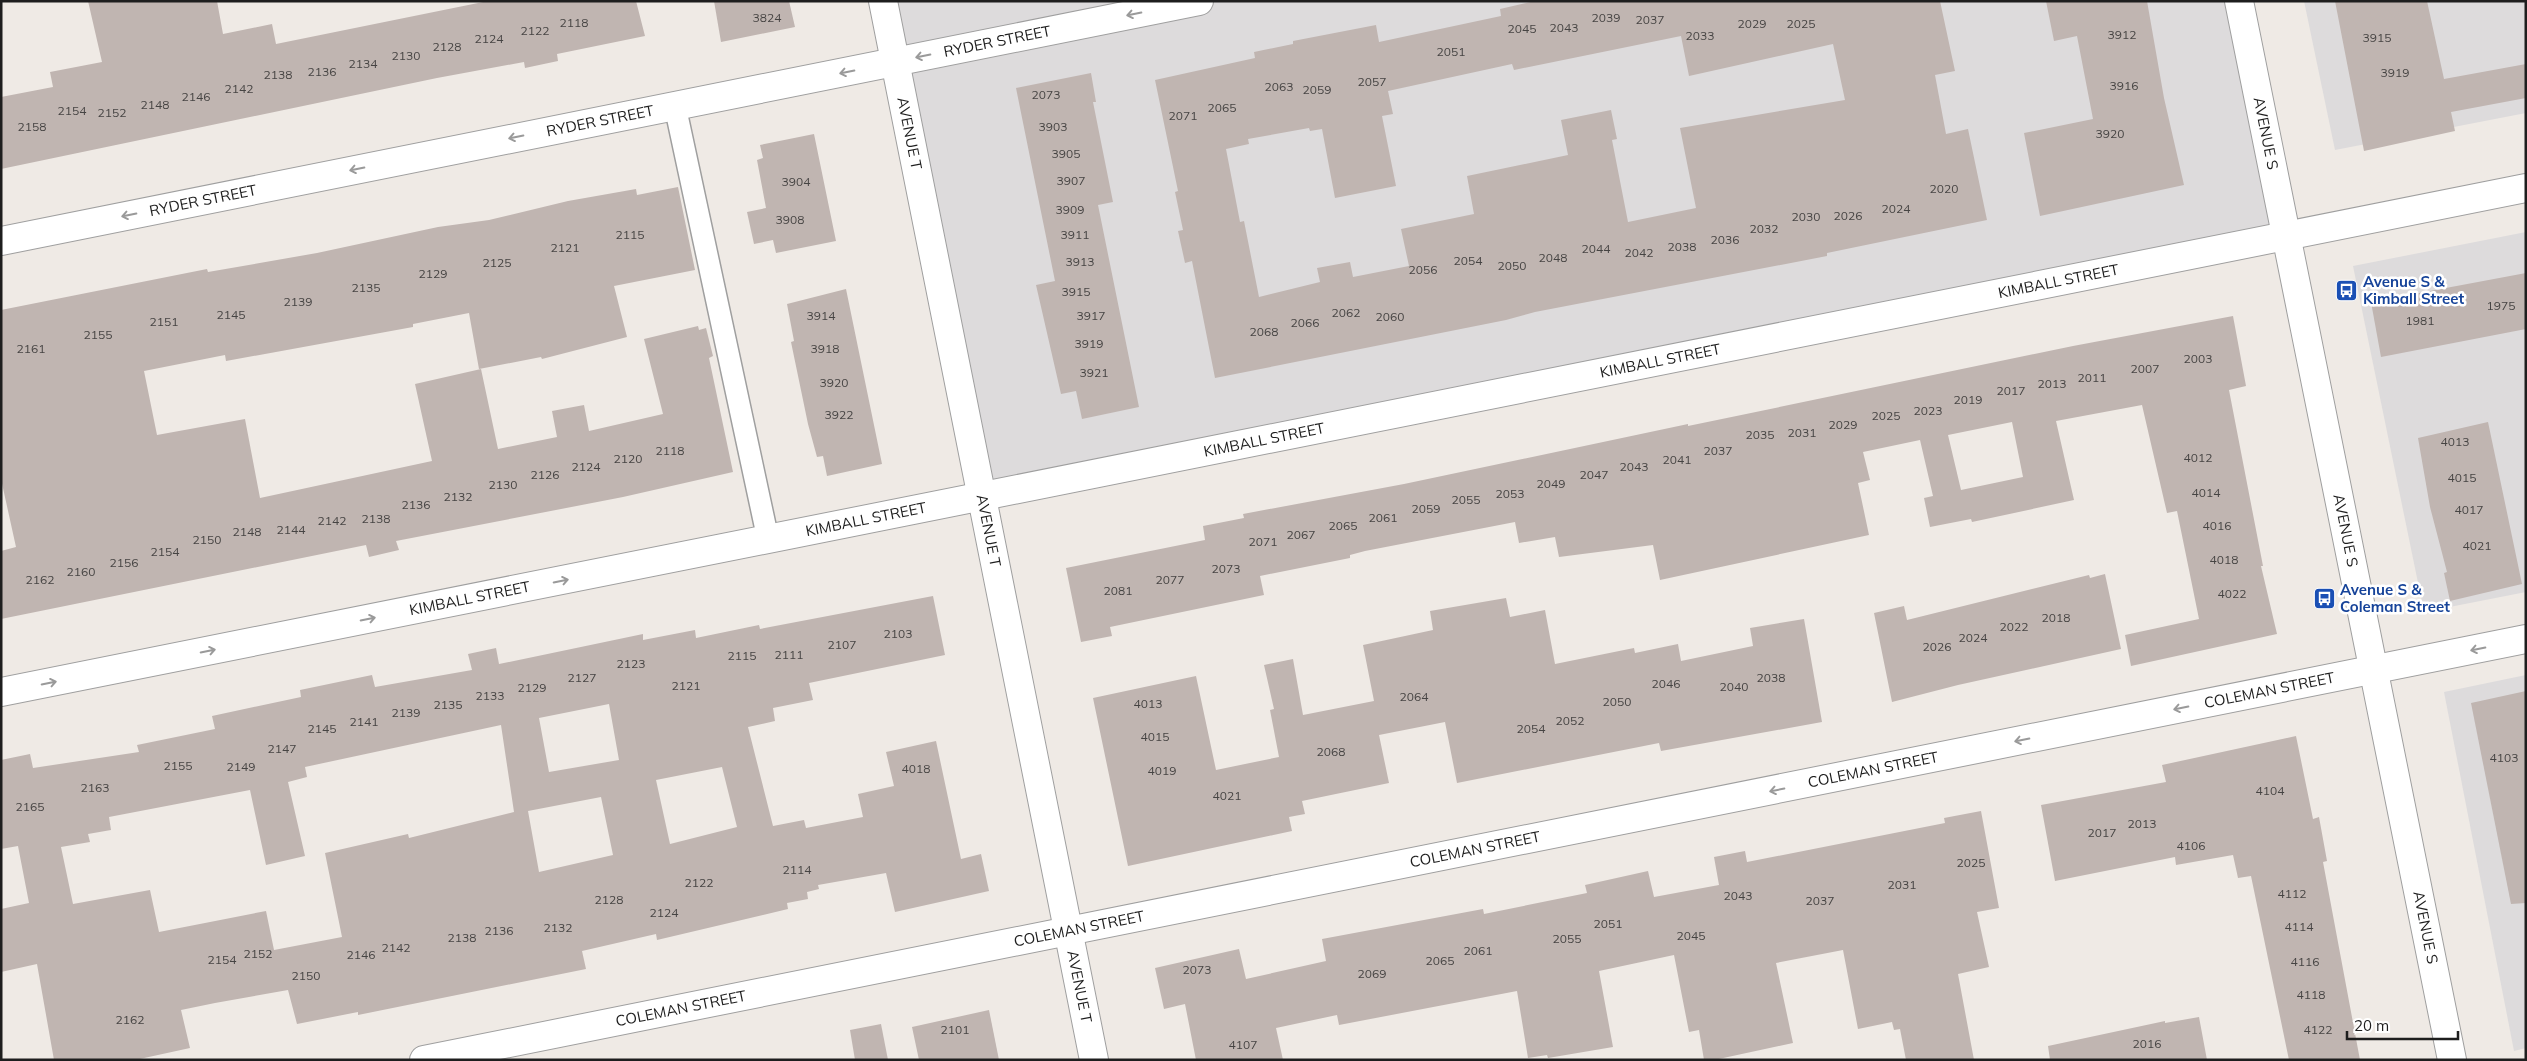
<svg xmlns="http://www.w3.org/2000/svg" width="2527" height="1061" viewBox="0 0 2527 1061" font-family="Mulish,sans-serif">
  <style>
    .residential { fill: #dddbdc }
    .building { fill: #c0b5b1; fill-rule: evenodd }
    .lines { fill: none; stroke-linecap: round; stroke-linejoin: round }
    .lane-casing { stroke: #9f9f9f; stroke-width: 24 }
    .street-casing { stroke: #9f9f9f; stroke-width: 30 }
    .lane { stroke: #fff; stroke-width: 21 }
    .street { stroke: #fff; stroke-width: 28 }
    .oneway { stroke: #9a9a9a }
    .labels { text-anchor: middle; stroke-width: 5; stroke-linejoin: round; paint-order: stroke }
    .number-label { font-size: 12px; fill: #464443 }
    .street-label { font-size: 15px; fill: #1e1e1e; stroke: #fff }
    .transit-label { font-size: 15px; font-weight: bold; fill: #164399; stroke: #fff; text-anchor: start }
  </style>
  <rect width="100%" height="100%" fill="#efeae5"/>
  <!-- residential -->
  <g class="residential">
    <path d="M883,1H2239L2287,236L982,497Z"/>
    <path d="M2304,1H2526V113L2335,150Z"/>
    <path d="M2526,232V592L2424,612L2353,266Z"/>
    <path d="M2526,675V1048L2514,1051L2444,692Z"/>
  </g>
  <!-- building -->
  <g class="building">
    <path d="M88,1H217L223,34L272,24L276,44L488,1H636L645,36L557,54L558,61L525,68L524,62L437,78L1,169V97L53,87L50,72L102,62Z"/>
    <path d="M714,1H789L795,27L721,42Z"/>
    <path d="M1535,1H1940L1955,71L1935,75L1946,134L1968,129L1987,220L1827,253V256L1535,312L1506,320L1215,378L1192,261L1185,263L1178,231L1183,230L1175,192L1178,191L1155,80L1255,58L1254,52L1293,44V41L1376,25L1379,42L1501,16L1500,9ZM1681,36L1689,76L1833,44L1845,100L1680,128L1696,208L1628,222L1612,140L1617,139L1611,110L1561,120L1568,155L1467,176L1474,214L1401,229L1409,266L1353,277L1350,262L1317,268L1320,282L1259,297L1244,221L1240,222L1226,149L1249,144L1248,139L1309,128L1310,131L1322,129L1335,198L1396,186L1382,116L1393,114L1388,91L1512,64L1514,70Z"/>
    <path d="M2046,1H2147L2164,98L2184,185L2040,216L2024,133L2093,119L2077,36L2054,41Z"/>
    <path d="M2335,1H2427L2444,79L2526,64V98L2451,112L2455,131L2364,151Z"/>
    <path d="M1091,73L1096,102H1093L1113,202L1098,205L1139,407L1082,419L1076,391L1061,394L1036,285L1055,281L1016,88Z"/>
    <path d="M814,134L836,241L776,253L773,240L754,244L747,212L766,208L757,160L763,158L760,145Z"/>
    <path d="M678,187L695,270L614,286L627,337L542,359L541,357L479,369L469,313L413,324V327L226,361L225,355L144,371L157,435L245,419L260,498L432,461L415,384L481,369L498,449L557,437L552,411L584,405L589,431L663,414L644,339L698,326L699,330L706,328L713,356L709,358L733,472L623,497L396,541L399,550L369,557L366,545L1,619V551L16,547L1,479V310L207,269L208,272L317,253L438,227L489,220L568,201L636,189L637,195Z"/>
    <path d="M2526,273V329L2381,357L2371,302Z"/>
    <path d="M846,289L882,464L827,476L823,456L817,457L808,424L791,342L794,341L787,304Z"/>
    <path d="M2233,316L2246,386L2229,390L2263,566H2261L2277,634L2131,666L2125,635L2199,619L2177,511L2167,513L2142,405L2056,421L2074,500L1972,522L1971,519L1930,527L1924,498L1933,496L1920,440L1863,452L1870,480L1858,483L1869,535L1660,580L1653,545L1559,557L1555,537L1519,543L1515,522L1365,551L1350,555V558L1260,576L1264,595L1110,627L1112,636L1081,642L1066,568L1205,540L1203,526L1244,518L1243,514L1404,484L1688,424V426L2073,346ZM2012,422L2023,477L1961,490L1948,435Z"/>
    <path d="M2488,422L2522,584L2450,601L2444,573L2447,572L2430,507L2418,438Z"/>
    <path d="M2105,574L2121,649L1958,685L1892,702L1874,613L1904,606L1907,620L2089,575L2090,578Z"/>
    <path d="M933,596L945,655L809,683L813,700L773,708L775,721L748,727L773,826L804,820L806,828L863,817L858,794L894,786L886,752L936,741L961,859L981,854L989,891L895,912L886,873L818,885L819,889L807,892L808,899L787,903L788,909L657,940L656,934L582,951L586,969L358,1015V1012L297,1024L288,990L215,1003L181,1010L190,1048L135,1060H54L37,964L1,972V909L29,903L18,846L1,849V760L30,754L33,768L139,752L137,745L215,729L212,716L301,697L300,690L372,675L375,687L472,670L468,654L496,648L499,664L643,634V640L695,630L696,638L759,625L760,629ZM609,704L619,760L549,772L539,718ZM501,725L514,812L409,838L408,834L325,853L342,937L274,950L266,911L159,932L150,890L73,904L61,847L90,842L88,834L111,830L109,817L250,790L266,865L305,856L288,782L307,777L305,767ZM722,767L737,827L670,844L656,780ZM601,797L613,855L539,872L528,811Z"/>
    <path d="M1506,598L1510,617L1545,610L1555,664L1634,648L1635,653L1678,644L1681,661L1753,646L1750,628L1804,619L1822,722L1661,751L1659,743L1457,783L1445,722L1379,735L1389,783L1302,801L1305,814L1289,817L1292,831L1128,866L1093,698L1196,676L1216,770L1279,757L1270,710L1274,709L1264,665L1293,659L1303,715L1374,701L1363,645L1433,630L1430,611Z"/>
    <path d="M2526,691V903L2511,904L2471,703Z"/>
    <path d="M2296,736L2313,819L2319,817L2327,861L2323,862L2360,1060H2289L2251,876L2238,878L2233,855L2176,865L2175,857L2055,881L2041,805L2166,782L2162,765Z"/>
    <path d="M1981,811L1999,908L1977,912L1989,967L1958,974L1974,1060H1906L1900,1029L1894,1030L1892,1022L1858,1029L1843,950L1776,963L1793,1043L1714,1060H1704L1699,1030L1689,1032L1674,955L1599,971L1613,1047L1548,1058L1547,1055L1528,1058L1517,991L1339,1025L1337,1015L1276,1028L1283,1060H1196L1185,1004L1164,1009L1155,968L1239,949L1246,979L1326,961L1322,939L1483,909L1484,914L1587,893L1585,885L1648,871L1654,897L1719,885L1714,857L1745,851L1747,862L1945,823L1944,818Z"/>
    <path d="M989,1010L999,1060H919L912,1027Z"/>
    <path d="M2199,1017L2207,1060H2050L2048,1046L2165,1021V1023Z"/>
    <path d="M881,1024L888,1060H855L850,1030Z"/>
  </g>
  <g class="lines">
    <defs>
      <path id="lane" d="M675,106L768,539"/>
      <g id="street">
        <path id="s1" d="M883,1L1094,1060"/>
        <path id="s2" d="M2239,1L2452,1060"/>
        <path id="s3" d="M1,241L1199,1"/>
        <path id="s4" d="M1,692L2526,188"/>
        <path id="s5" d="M424,1060L2526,639"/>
      </g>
    </defs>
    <!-- lane casing -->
    <use href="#lane" class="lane-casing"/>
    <!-- street casing -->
    <use href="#street" class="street-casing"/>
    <!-- lane -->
    <use href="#lane" class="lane"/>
    <!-- street -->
    <use href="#street" class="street"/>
  </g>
  <!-- one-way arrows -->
  <defs><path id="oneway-shaft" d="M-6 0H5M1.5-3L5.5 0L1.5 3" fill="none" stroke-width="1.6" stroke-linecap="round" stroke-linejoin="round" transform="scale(1.25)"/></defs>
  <g class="oneway">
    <use href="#oneway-shaft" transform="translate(1134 14) rotate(169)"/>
    <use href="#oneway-shaft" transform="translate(923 56) rotate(169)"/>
    <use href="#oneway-shaft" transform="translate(847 72) rotate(169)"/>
    <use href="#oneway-shaft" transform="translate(516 137) rotate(169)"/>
    <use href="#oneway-shaft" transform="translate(357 169) rotate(169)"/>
    <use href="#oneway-shaft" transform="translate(129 215) rotate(169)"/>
    <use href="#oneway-shaft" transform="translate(561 581) rotate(-11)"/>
    <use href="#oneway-shaft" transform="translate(368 619) rotate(-11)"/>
    <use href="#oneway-shaft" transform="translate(2478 649) rotate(169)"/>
    <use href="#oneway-shaft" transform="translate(208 651) rotate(-11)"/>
    <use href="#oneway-shaft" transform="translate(49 683) rotate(-11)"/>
    <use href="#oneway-shaft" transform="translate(2181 708) rotate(169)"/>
    <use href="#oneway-shaft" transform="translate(2022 740) rotate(169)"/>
    <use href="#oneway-shaft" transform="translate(1777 790) rotate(169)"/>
  </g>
  <!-- icons -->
  <defs>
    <symbol id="bus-square" viewBox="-11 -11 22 22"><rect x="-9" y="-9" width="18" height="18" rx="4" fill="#1a4fb4" stroke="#fff"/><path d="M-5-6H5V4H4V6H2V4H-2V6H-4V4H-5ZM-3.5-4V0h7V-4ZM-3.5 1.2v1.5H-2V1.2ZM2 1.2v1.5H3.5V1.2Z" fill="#fff"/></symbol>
  </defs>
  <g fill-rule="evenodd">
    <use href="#bus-square" x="2334" y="278" width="25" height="25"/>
    <use href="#bus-square" x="2312" y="586" width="25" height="25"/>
  </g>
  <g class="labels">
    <!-- number labels -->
    <g class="number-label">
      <text x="767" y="22">3824</text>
      <text x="1606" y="22">2039</text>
      <text x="1650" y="24">2037</text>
      <text x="574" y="27">2118</text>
      <text x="1752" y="28">2029</text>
      <text x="1801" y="28">2025</text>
      <text x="1564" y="32">2043</text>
      <text x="1522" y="33">2045</text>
      <text x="535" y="35">2122</text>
      <text x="2122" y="39">3912</text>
      <text x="1700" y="40">2033</text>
      <text x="2377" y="42">3915</text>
      <text x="489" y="43">2124</text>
      <text x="447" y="51">2128</text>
      <text x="1451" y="56">2051</text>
      <text x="406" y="60">2130</text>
      <text x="363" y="68">2134</text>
      <text x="322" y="76">2136</text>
      <text x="2395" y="77">3919</text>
      <text x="278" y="79">2138</text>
      <text x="1372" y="86">2057</text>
      <text x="2124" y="90">3916</text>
      <text x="1279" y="91">2063</text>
      <text x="239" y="93">2142</text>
      <text x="1317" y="94">2059</text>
      <text x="1046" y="99">2073</text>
      <text x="196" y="101">2146</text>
      <text x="155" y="109">2148</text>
      <text x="1222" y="112">2065</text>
      <text x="72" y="115">2154</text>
      <text x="112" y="117">2152</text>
      <text x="1183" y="120">2071</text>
      <text x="32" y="131">2158</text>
      <text x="1053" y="131">3903</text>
      <text x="2110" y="138">3920</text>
      <text x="1066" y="158">3905</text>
      <text x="1071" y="185">3907</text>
      <text x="796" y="186">3904</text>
      <text x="1944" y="193">2020</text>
      <text x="1896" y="213">2024</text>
      <text x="1070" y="214">3909</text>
      <text x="1848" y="220">2026</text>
      <text x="1806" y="221">2030</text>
      <text x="790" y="224">3908</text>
      <text x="1764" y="233">2032</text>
      <text x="630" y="239">2115</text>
      <text x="1075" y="239">3911</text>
      <text x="1725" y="244">2036</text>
      <text x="1682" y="251">2038</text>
      <text x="565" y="252">2121</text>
      <text x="1596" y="253">2044</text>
      <text x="1639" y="257">2042</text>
      <text x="1553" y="262">2048</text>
      <text x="1468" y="265">2054</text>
      <text x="1080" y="266">3913</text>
      <text x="497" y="267">2125</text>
      <text x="1512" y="270">2050</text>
      <text x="1423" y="274">2056</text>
      <text x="433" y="278">2129</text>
      <text x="366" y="292">2135</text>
      <text x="1076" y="296">3915</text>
      <text x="298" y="306">2139</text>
      <text x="2501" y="310">1975</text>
      <text x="1346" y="317">2062</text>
      <text x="231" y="319">2145</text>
      <text x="821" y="320">3914</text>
      <text x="1091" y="320">3917</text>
      <text x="1390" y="321">2060</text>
      <text x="2420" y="325">1981</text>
      <text x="164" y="326">2151</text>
      <text x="1305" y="327">2066</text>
      <text x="1264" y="336">2068</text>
      <text x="98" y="339">2155</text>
      <text x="1089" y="348">3919</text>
      <text x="31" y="353">2161</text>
      <text x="825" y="353">3918</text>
      <text x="2198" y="363">2003</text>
      <text x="2145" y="373">2007</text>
      <text x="1094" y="377">3921</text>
      <text x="2092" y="382">2011</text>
      <text x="834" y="387">3920</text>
      <text x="2052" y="388">2013</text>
      <text x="2011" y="395">2017</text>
      <text x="1968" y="404">2019</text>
      <text x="1928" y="415">2023</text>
      <text x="839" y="419">3922</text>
      <text x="1886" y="420">2025</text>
      <text x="1843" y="429">2029</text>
      <text x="1802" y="437">2031</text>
      <text x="1760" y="439">2035</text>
      <text x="2455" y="446">4013</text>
      <text x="670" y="455">2118</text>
      <text x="1718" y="455">2037</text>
      <text x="2198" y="462">4012</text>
      <text x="628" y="463">2120</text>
      <text x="1677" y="464">2041</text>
      <text x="586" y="471">2124</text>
      <text x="1634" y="471">2043</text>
      <text x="545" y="479">2126</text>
      <text x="1594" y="479">2047</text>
      <text x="2462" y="482">4015</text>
      <text x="1551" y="488">2049</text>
      <text x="503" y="489">2130</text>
      <text x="2206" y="497">4014</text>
      <text x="1510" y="498">2053</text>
      <text x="458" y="501">2132</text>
      <text x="1466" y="504">2055</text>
      <text x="416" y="509">2136</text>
      <text x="1426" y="513">2059</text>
      <text x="2469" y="514">4017</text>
      <text x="1383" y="522">2061</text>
      <text x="376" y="523">2138</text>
      <text x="332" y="525">2142</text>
      <text x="1343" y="530">2065</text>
      <text x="2217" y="530">4016</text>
      <text x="291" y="534">2144</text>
      <text x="247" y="536">2148</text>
      <text x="1301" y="539">2067</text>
      <text x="207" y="544">2150</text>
      <text x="1263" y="546">2071</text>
      <text x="2477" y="550">4021</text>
      <text x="165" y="556">2154</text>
      <text x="2224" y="564">4018</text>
      <text x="124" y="567">2156</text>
      <text x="1226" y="573">2073</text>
      <text x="81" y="576">2160</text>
      <text x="40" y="584">2162</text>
      <text x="1170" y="584">2077</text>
      <text x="1118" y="595">2081</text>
      <text x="2232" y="598">4022</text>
      <text x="2056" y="622">2018</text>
      <text x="2014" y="631">2022</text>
      <text x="898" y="638">2103</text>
      <text x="1973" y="642">2024</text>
      <text x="842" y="649">2107</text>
      <text x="1937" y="651">2026</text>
      <text x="789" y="659">2111</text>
      <text x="742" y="660">2115</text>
      <text x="631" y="668">2123</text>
      <text x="582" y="682">2127</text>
      <text x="1771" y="682">2038</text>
      <text x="1666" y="688">2046</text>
      <text x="686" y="690">2121</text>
      <text x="1734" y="691">2040</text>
      <text x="532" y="692">2129</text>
      <text x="490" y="700">2133</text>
      <text x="1414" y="701">2064</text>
      <text x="1617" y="706">2050</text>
      <text x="1148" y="708">4013</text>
      <text x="448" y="709">2135</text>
      <text x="406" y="717">2139</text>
      <text x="1570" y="725">2052</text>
      <text x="364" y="726">2141</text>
      <text x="322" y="733">2145</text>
      <text x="1531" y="733">2054</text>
      <text x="1155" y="741">4015</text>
      <text x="282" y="753">2147</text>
      <text x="1331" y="756">2068</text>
      <text x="2504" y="762">4103</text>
      <text x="178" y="770">2155</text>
      <text x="241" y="771">2149</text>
      <text x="916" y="773">4018</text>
      <text x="1162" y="775">4019</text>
      <text x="95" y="792">2163</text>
      <text x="2270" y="795">4104</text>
      <text x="1227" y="800">4021</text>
      <text x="30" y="811">2165</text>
      <text x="2142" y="828">2013</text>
      <text x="2102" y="837">2017</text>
      <text x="2191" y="850">4106</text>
      <text x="1971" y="867">2025</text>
      <text x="797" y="874">2114</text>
      <text x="699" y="887">2122</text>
      <text x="1902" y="889">2031</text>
      <text x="2292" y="898">4112</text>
      <text x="1738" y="900">2043</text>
      <text x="609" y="904">2128</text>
      <text x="1820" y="905">2037</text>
      <text x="664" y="917">2124</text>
      <text x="1608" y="928">2051</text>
      <text x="2299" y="931">4114</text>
      <text x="558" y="932">2132</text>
      <text x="499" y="935">2136</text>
      <text x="1691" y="940">2045</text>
      <text x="462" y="942">2138</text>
      <text x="1567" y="943">2055</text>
      <text x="396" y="952">2142</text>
      <text x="1478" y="955">2061</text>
      <text x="258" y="958">2152</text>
      <text x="361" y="959">2146</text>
      <text x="222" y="964">2154</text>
      <text x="1440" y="965">2065</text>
      <text x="2305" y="966">4116</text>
      <text x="1197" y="974">2073</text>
      <text x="1372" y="978">2069</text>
      <text x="306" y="980">2150</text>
      <text x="2311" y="999">4118</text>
      <text x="130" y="1024">2162</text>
      <text x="955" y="1034">2101</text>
      <text x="2318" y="1034">4122</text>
      <text x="2147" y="1048">2016</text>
      <text x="1243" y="1049">4107</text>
    </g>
    <!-- street labels -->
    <g class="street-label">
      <text dy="5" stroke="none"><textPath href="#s3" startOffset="1016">RYDER STREET</textPath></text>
      <text dy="5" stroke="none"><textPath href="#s3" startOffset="611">RYDER STREET</textPath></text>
      <text dy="5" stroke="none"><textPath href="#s1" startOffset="135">AVENUE T</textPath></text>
      <text dy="5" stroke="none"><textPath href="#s2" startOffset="135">AVENUE S</textPath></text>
      <text dy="5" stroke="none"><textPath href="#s3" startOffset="206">RYDER STREET</textPath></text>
      <text dy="5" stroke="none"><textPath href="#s4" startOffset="2098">KIMBALL STREET</textPath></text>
      <text dy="5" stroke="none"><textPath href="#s4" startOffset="1692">KIMBALL STREET</textPath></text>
      <text dy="5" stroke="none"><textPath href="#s4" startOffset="1288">KIMBALL STREET</textPath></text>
      <text dy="5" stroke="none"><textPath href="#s4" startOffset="882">KIMBALL STREET</textPath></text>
      <text dy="5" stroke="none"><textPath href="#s1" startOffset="540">AVENUE T</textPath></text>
      <text dy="5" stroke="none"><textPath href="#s2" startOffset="540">AVENUE S</textPath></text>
      <text dy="5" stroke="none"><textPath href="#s4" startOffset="478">KIMBALL STREET</textPath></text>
      <text dy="5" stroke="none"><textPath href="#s5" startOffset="1882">COLEMAN STREET</textPath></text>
      <text dy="5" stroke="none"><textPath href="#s5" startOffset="1478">COLEMAN STREET</textPath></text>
      <text dy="5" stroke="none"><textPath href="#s5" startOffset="1072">COLEMAN STREET</textPath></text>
      <text dy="5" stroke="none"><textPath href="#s2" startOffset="945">AVENUE S</textPath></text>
      <text dy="5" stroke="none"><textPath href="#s5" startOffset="668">COLEMAN STREET</textPath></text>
      <text dy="5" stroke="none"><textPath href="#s1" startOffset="1005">AVENUE T</textPath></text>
      <text dy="5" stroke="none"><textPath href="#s5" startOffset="262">COLEMAN STREET</textPath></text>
    </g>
    <!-- transit labels -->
    <g class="transit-label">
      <text x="2363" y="287">Avenue S &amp;<tspan x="2363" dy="17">Kimball Street</tspan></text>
      <text x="2340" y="595">Avenue S &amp;<tspan x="2340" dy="17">Coleman Street</tspan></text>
    </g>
  </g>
  <!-- border -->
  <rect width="2527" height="1061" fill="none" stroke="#1e1e1e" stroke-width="5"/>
  <!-- scale -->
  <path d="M2347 1031v8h111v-8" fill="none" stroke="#1e1e1e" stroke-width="2.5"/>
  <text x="2354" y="1031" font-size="15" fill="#1e1e1e" stroke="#ffffff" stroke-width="4" paint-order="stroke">20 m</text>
</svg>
